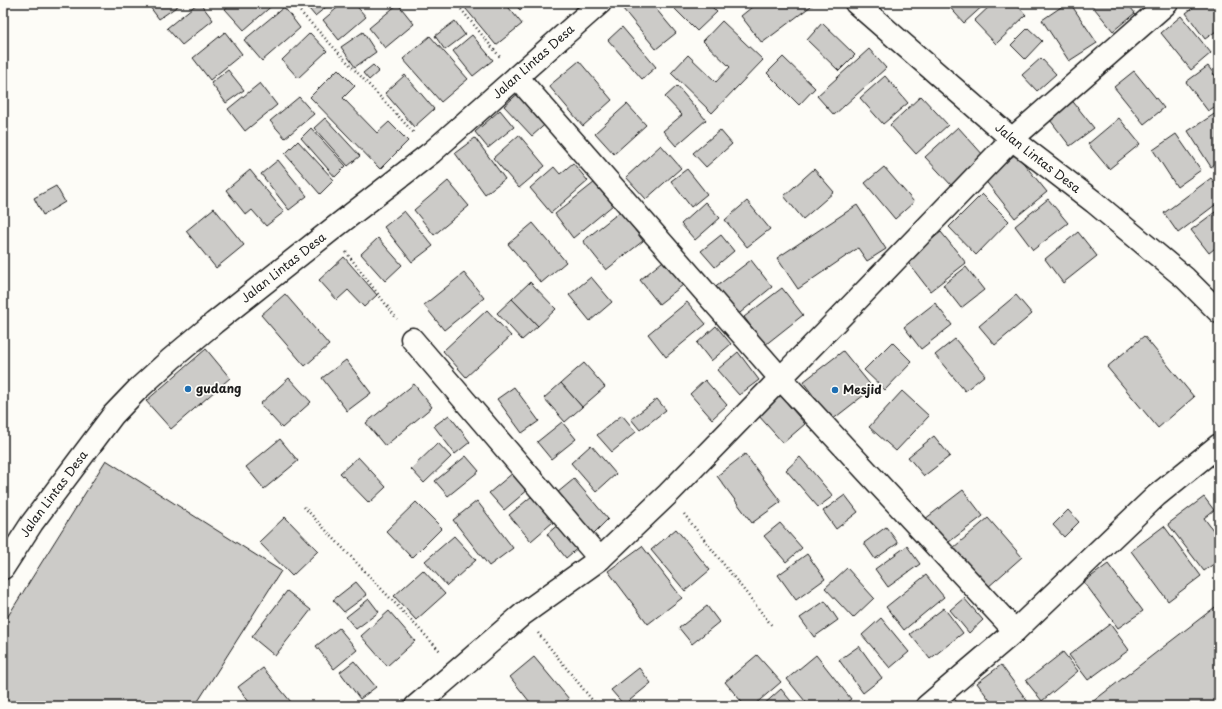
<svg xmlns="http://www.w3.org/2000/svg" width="1222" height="709" viewBox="0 0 1222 709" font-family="'Playpen Sans',sans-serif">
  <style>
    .building { fill: #cccbc8; stroke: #1c1c1c }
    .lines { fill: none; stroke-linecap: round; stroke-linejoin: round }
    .street-casing { stroke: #1c1c1c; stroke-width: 25 }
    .secondary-casing { stroke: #1c1c1c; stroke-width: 25 }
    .path { stroke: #1c1c1c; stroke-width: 2.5; stroke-dasharray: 1 3; stroke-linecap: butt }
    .street { stroke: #fdfcf7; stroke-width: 22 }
    .secondary { stroke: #fdfcf7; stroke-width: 22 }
    .poi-dot { fill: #1f6fb2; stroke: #fdfcf7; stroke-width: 1.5 }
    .labels { text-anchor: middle; stroke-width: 3.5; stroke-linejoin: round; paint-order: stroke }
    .street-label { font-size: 12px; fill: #1c1c1c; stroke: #fdfcf7 }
    .poi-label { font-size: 12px; font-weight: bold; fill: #1c1c1c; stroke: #fdfcf7; text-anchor: start }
  </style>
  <rect width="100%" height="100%" fill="#fdfcf7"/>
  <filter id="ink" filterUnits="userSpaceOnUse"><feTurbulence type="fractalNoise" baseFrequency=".025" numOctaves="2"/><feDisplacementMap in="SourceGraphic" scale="8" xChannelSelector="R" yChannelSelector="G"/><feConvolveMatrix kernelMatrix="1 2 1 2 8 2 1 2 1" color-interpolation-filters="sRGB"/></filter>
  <g filter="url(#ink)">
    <!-- building -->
    <g class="building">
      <path d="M147,3H182L159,19Z"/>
      <path d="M198,3H200L213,20L182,45L167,28Z"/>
      <path d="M232,3H275L244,30L225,9Z"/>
      <path d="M304,3H331L315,16Z"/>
      <path d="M343,3H354L366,17L339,40L323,20Z"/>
      <path d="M461,3H505L522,24L496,45Z"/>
      <path d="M514,3H529L520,10Z"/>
      <path d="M618,3H651L676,33L656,49Z"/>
      <path d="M669,3H708L717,12L697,31Z"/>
      <path d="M757,3H815L762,43L741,16Z"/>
      <path d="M946,3H986L964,23Z"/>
      <path d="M993,3H1015L1026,15L996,44L974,21Z"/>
      <path d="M1067,3H1070L1097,43L1069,61L1042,20Z"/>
      <path d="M1090,3H1127L1135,13L1113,31Z"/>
      <path d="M1199,3H1219V29L1205,39L1186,13Z"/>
      <path d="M398,4L414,24L385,48L369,28Z"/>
      <path d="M284,7L300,28L262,61L244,40Z"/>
      <path d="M1181,16L1211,53L1191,70L1161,33Z"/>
      <path d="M455,21L465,35L445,50L435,36Z"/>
      <path d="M722,21L763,60L712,113L671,73L688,55L716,82L730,67L703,41Z"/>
      <path d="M822,23L855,55L839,71L807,40Z"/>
      <path d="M622,27L656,67L642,79L608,40Z"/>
      <path d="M1028,28L1042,41L1025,59L1011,45Z"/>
      <path d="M225,32L242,54L210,80L193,58Z"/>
      <path d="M363,32L376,52L355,67L341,47Z"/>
      <path d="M310,33L327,51L298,78L282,60Z"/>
      <path d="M472,35L493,60L473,76L453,51Z"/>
      <path d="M430,36L468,79L441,102L403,59Z"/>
      <path d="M869,49L886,68L834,115L817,96Z"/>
      <path d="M783,57L815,88L799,105L767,73Z"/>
      <path d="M1041,58L1056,74L1037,91L1022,75Z"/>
      <path d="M579,61L612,100L583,126L549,86Z"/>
      <path d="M373,65L379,71L369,80L363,73Z"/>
      <path d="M1208,66L1219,81V104L1208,111L1186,82Z"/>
      <path d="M338,69L355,86L343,98L377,133L389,122L408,141L380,169L310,97Z"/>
      <path d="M228,70L244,90L226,103L211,83Z"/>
      <path d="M1134,71L1164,108L1144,124L1114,87Z"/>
      <path d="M405,75L434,109L414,127L385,93Z"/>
      <path d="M885,76L908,103L883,124L860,98Z"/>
      <path d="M260,83L277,105L245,131L228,109Z"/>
      <path d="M677,86L706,120L676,146L663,131L682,115L665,97Z"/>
      <path d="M522,90L550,120L532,136L504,106Z"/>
      <path d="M921,96L948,125L916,154L890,125Z"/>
      <path d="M299,97L314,114L285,138L270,121Z"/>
      <path d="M1070,98L1094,128L1070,146L1047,116Z"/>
      <path d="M627,104L646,125L614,154L595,133Z"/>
      <path d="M500,110L514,127L488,148L475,132Z"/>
      <path d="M1219,111V161L1211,167L1188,131Z"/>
      <path d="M325,118L360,156L348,166L314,128Z"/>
      <path d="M1119,118L1140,144L1109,169L1088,144Z"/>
      <path d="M958,127L984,156L952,186L925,157Z"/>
      <path d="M311,128L346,166L335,177L301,138Z"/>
      <path d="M720,130L732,144L706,167L693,153Z"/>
      <path d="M1176,134L1201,170L1177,187L1153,150Z"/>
      <path d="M519,135L545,166L519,188L493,158Z"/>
      <path d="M475,138L505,179L485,194L455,153Z"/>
      <path d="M298,141L334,180L320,194L285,154Z"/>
      <path d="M661,145L681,168L646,199L626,177Z"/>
      <path d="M1016,154L1047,192L1015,218L984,179Z"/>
      <path d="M278,160L307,196L289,210L261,174Z"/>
      <path d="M573,163L588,181L551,213L530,188L554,167L560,174Z"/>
      <path d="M884,167L914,202L895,219L865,183Z"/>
      <path d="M687,169L707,194L691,207L671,181Z"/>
      <path d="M814,169L834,192L803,219L784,196Z"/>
      <path d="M250,170L284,212L266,226L252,210L246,215L226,190Z"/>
      <path d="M1211,178L1219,188V202L1178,233L1164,213Z"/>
      <path d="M448,181L469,206L434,235L414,210Z"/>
      <path d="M595,182L613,205L573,238L555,214Z"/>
      <path d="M56,186L65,202L43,215L34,198Z"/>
      <path d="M982,194L1009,221L976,255L949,227Z"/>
      <path d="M1048,199L1068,223L1033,250L1015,226Z"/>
      <path d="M747,201L770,229L747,247L725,220Z"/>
      <path d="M705,202L720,218L695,240L681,224Z"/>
      <path d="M857,205L886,249L867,261L858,248L798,289L777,258Z"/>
      <path d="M214,208L244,245L216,268L186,231Z"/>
      <path d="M1219,209V245L1209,253L1191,230Z"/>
      <path d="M404,211L433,246L412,262L384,227Z"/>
      <path d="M621,211L643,241L606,270L583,241Z"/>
      <path d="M533,223L566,262L541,283L508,244Z"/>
      <path d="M941,232L966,263L930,291L906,260Z"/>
      <path d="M1078,232L1097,256L1063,283L1045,259Z"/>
      <path d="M721,235L734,251L715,267L701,251Z"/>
      <path d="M378,238L402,265L385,281L361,254Z"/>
      <path d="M344,257L377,295L364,307L348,290L337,300L319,280Z"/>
      <path d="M668,257L688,281L659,304L640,280Z"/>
      <path d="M751,260L772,287L735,317L713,289Z"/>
      <path d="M966,267L984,290L961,308L943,285Z"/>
      <path d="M464,273L484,298L444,330L424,305Z"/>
      <path d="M591,277L612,302L590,321L569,295Z"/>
      <path d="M530,282L556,309L538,326L512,299Z"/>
      <path d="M782,288L803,315L765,345L744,317Z"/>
      <path d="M285,294L329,345L305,366L261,315Z"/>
      <path d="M1016,295L1032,314L995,345L979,326Z"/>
      <path d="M512,299L538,326L522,340L497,313Z"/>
      <path d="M687,302L706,324L666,357L648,334Z"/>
      <path d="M935,303L952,325L921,349L904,327Z"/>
      <path d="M487,310L511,336L466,377L443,351Z"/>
      <path d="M716,326L731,344L711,361L697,343Z"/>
      <path d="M1144,336L1194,397L1158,428L1107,367Z"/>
      <path d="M955,339L985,375L965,391L935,355Z"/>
      <path d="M892,342L912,362L885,390L864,370Z"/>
      <path d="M206,349L230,378L171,429L146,401Z"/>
      <path d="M843,351L873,388L832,420L803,382Z"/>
      <path d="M738,352L759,380L739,395L717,370Z"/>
      <path d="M346,360L371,393L347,411L322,378Z"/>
      <path d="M584,363L605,387L582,407L561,383Z"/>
      <path d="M289,378L311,402L282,428L260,404Z"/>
      <path d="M705,380L727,405L712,419L690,394Z"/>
      <path d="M561,383L582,407L565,422L544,398Z"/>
      <path d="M414,384L432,407L385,446L366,423Z"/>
      <path d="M514,387L539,421L522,433L497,399Z"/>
      <path d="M902,391L929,416L896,451L869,427Z"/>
      <path d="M780,395L805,424L783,443L758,415Z"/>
      <path d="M657,399L666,410L640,430L631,419Z"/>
      <path d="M449,415L470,442L455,454L434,426Z"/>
      <path d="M622,415L636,432L612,452L597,435Z"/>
      <path d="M562,422L576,439L551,459L537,442Z"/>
      <path d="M934,436L950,456L924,476L908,457Z"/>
      <path d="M280,439L298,461L264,489L246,467Z"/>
      <path d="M438,443L451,457L424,483L411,469Z"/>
      <path d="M591,445L616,474L596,492L571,463Z"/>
      <path d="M745,454L781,502L752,523L717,476Z"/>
      <path d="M466,456L479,471L448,496L435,481Z"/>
      <path d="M358,457L386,487L369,503L340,473Z"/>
      <path d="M800,457L833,496L818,507L786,470Z"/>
      <path d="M106,460L281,571L195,706H3V624Z"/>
      <path d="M514,472L529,489L504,510L489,493Z"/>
      <path d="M574,479L608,519L593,534L557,493Z"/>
      <path d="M963,490L983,516L945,545L925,519Z"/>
      <path d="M845,495L858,512L836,529L823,511Z"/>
      <path d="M532,496L553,522L531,541L509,515Z"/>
      <path d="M1204,497L1214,510L1204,518L1219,538V560L1204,571L1168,524Z"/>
      <path d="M477,501L513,548L489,566L453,520Z"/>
      <path d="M416,502L442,528L412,558L386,531Z"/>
      <path d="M1068,510L1079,522L1064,537L1053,525Z"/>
      <path d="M285,517L318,551L292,576L259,542Z"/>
      <path d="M988,518L1022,557L987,588L953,548Z"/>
      <path d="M560,523L579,547L566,558L547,534Z"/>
      <path d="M780,523L802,548L786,562L764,536Z"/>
      <path d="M1164,526L1201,576L1168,601L1131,551Z"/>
      <path d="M886,527L898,543L875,559L864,543Z"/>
      <path d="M676,529L710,570L685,591L651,550Z"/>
      <path d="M454,536L476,560L447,586L425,561Z"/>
      <path d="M642,546L682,598L648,624L608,571Z"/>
      <path d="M907,546L920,564L888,587L875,569Z"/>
      <path d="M807,554L825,579L796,600L778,575Z"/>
      <path d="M1108,564L1143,611L1118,628L1084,582Z"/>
      <path d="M847,568L874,598L853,618L825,588Z"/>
      <path d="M423,570L445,594L416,620L394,596Z"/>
      <path d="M926,575L944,597L904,630L886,607Z"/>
      <path d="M356,582L367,595L344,612L333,600Z"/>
      <path d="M287,591L311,610L275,656L252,637Z"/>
      <path d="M964,598L983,620L969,633L950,610Z"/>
      <path d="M369,599L379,612L356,629L346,617Z"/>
      <path d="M825,601L838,620L814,637L800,618Z"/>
      <path d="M1219,604V706H1087Z"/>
      <path d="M707,606L719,622L692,644L679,628Z"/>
      <path d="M944,608L963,633L930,659L910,634Z"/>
      <path d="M389,611L415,641L387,666L361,636Z"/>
      <path d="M881,618L909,652L890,668L862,635Z"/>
      <path d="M1110,624L1129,650L1088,680L1069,655Z"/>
      <path d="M339,628L357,650L334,669L316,646Z"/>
      <path d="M859,646L882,678L863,693L839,660Z"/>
      <path d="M1063,652L1078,671L1042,701L1026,681Z"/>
      <path d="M757,655L781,682L753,706H745L725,682Z"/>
      <path d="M816,655L851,699L842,706H809L787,679Z"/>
      <path d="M534,657L569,699L560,706H533L510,677Z"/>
      <path d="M354,661L376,687L360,699L340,672Z"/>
      <path d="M1001,665L1031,706H994L977,683Z"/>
      <path d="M263,668L291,702L286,706H252L238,687Z"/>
      <path d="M639,668L651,683L624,705L611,690Z"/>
      <path d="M781,689L795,706H762Z"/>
      <path d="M953,697L960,706H941Z"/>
    </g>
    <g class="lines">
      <defs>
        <g id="street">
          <path d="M517,77L781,379L1015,631"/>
          <path d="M412,339L600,559L668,494L854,303L1012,139L1167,3"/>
          <path id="s1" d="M3,568L32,523L113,415L137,390L171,359L214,323L330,231L432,152L600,3"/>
          <path d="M416,706L523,614L600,559"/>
          <path d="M927,706L1015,631L1156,496L1219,445"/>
        </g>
        <g id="secondary">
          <path id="s2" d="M856,3L1012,139L1094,202L1185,278L1219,312"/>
        </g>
      </defs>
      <!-- street casing -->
      <use href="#street" class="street-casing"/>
      <!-- secondary casing -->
      <use href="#secondary" class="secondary-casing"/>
      <!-- path -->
      <g class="path">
        <path d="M292,3L415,134"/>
        <path d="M456,3L500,57"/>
        <path d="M346,252L397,319"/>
        <path d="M304,507L441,652"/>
        <path d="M684,514L773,627"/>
        <path d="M538,633L597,706"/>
      </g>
      <!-- street -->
      <use href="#street" class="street"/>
      <!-- secondary -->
      <use href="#secondary" class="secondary"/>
    </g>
  </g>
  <!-- markers -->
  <g class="poi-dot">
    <circle cx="188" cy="389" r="4"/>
    <circle cx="835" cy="390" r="4"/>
  </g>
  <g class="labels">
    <!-- street labels -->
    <g class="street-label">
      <text dy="4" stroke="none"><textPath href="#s1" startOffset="738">Jalan Lintas Desa</textPath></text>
      <text dy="4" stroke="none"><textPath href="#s2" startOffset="239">Jalan Lintas Desa</textPath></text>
      <text dy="4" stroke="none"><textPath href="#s1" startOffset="414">Jalan Lintas Desa</textPath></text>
      <text dy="4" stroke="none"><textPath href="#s1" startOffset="90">Jalan Lintas Desa</textPath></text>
    </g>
    <!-- poi labels -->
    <g class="poi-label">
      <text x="196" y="393">gudang</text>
      <text x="843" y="394">Mesjid</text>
    </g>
  </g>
  <!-- margin -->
  <rect width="1222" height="709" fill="none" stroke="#fdfcf7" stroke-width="16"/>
  <rect x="8" y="8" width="1206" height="693" fill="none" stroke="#1c1c1c" stroke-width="1.5" filter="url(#ink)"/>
</svg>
